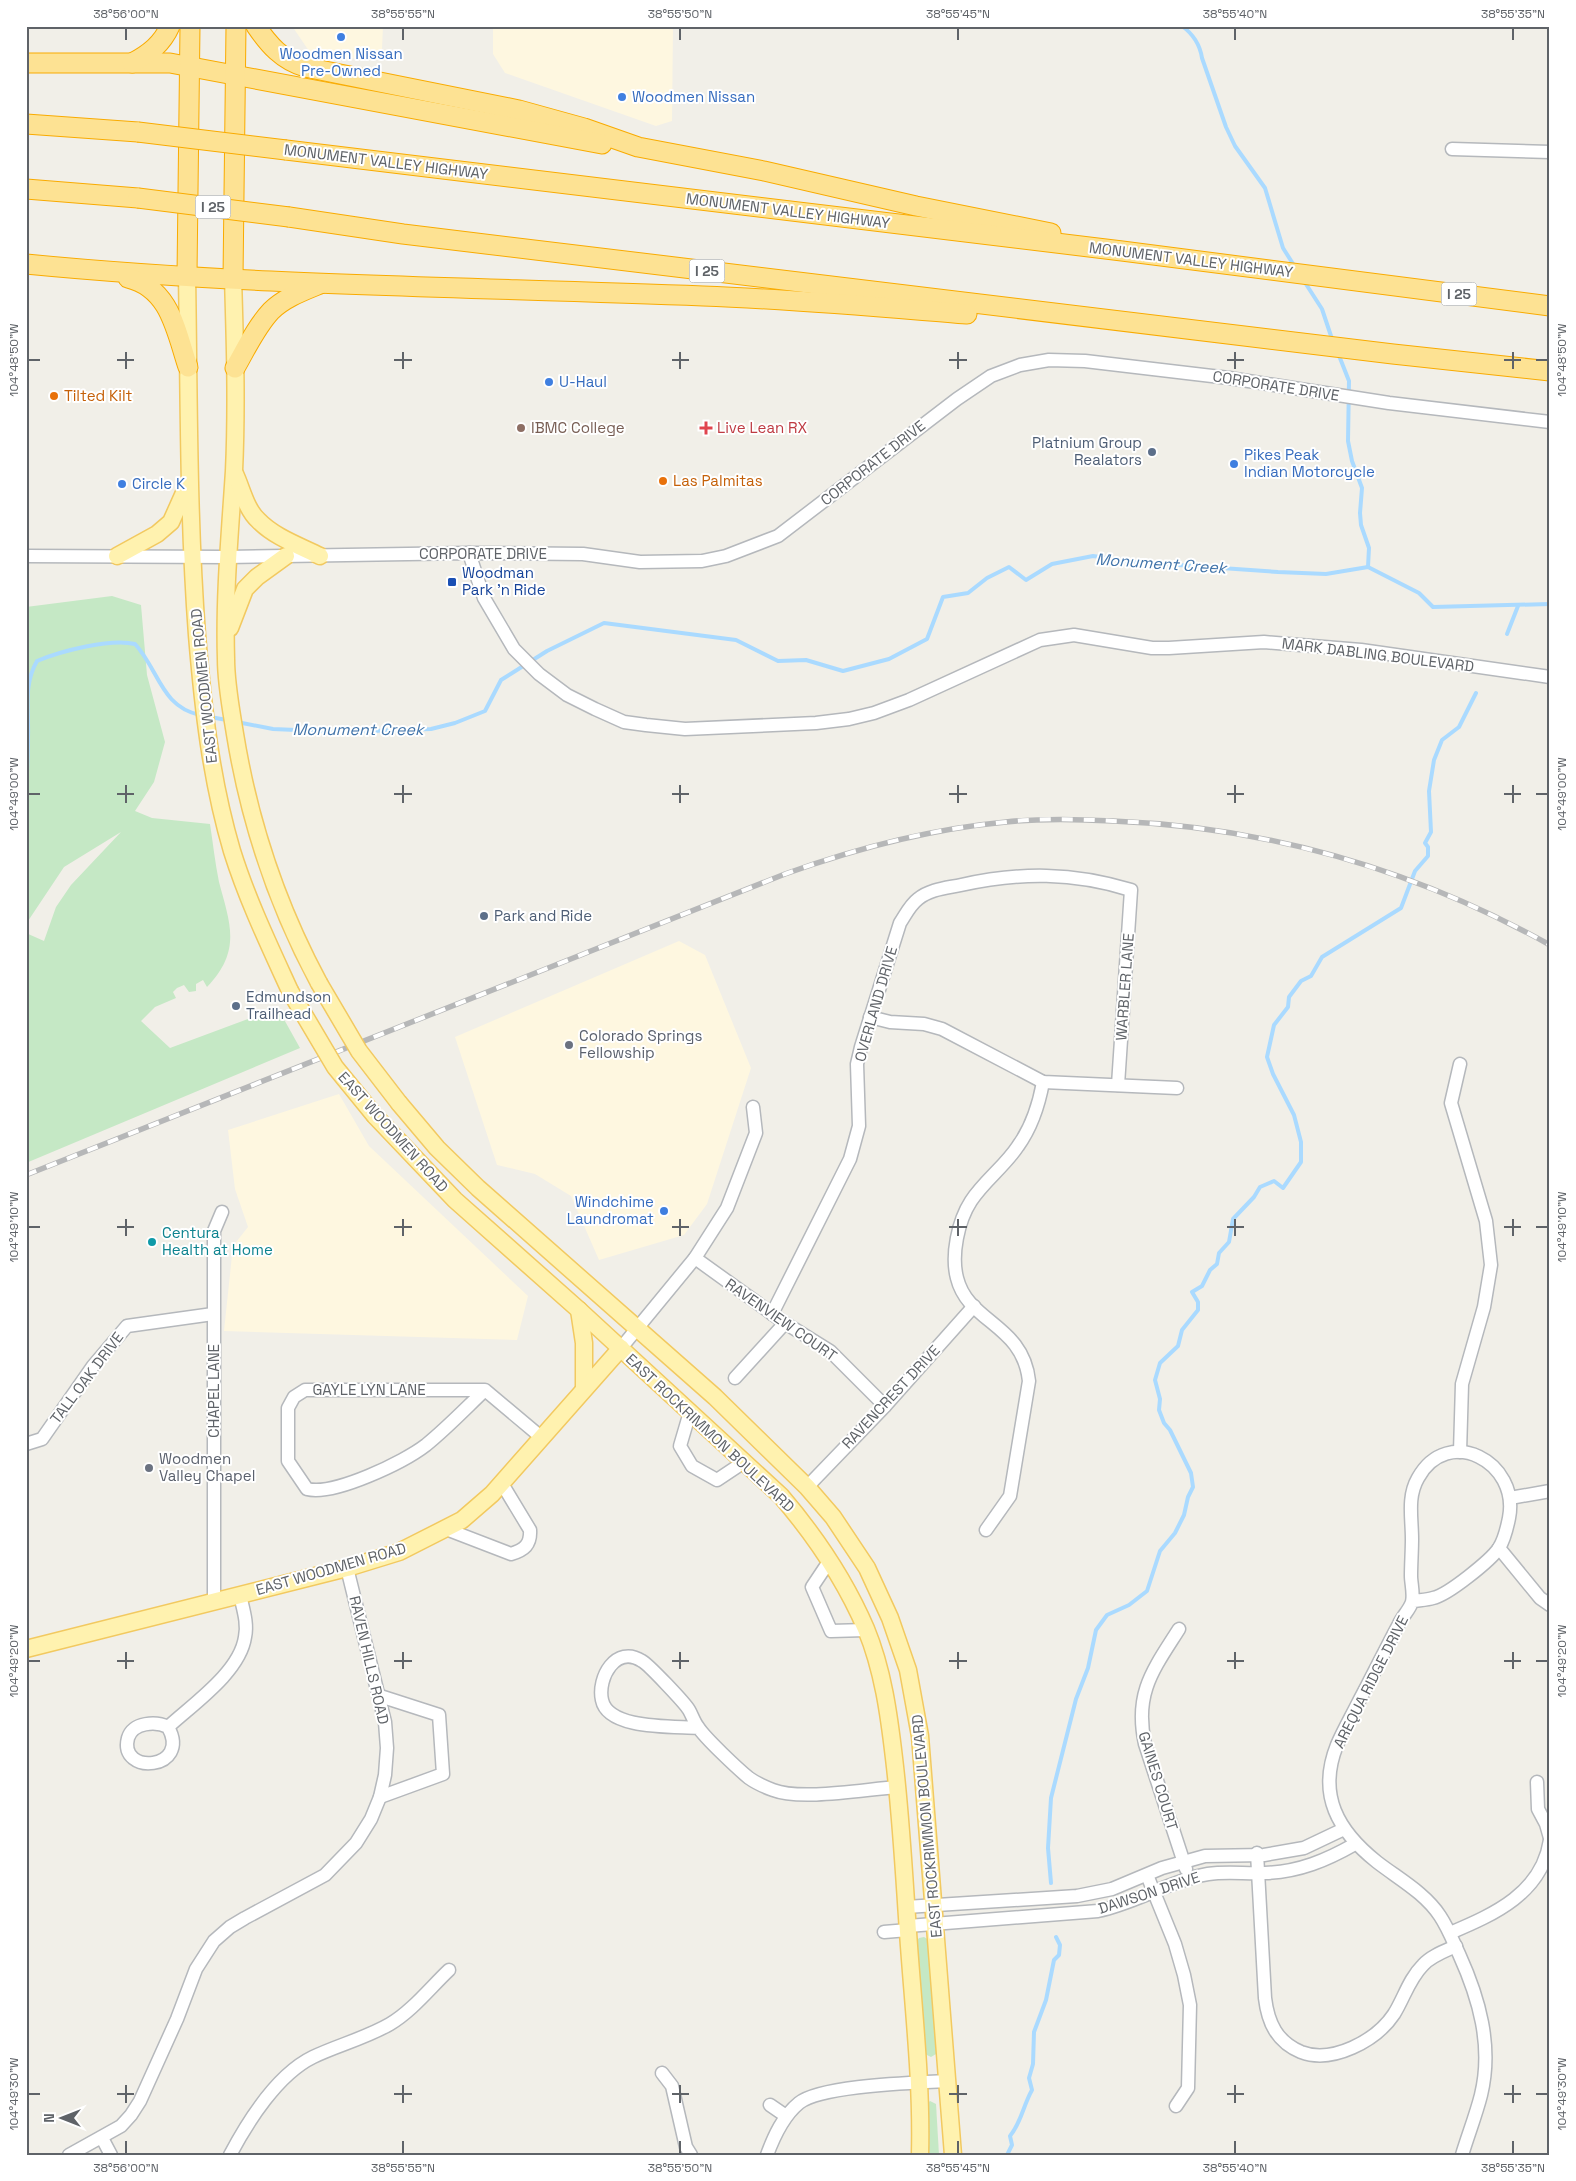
<svg xmlns="http://www.w3.org/2000/svg" width="1576" height="2181" viewBox="0 0 1576 2181" font-family="'Space Grotesk',sans-serif">
  <style>
    .commercial { fill: #fef7e0 }
    .green { fill: #c5e8c5 }
    .lines { fill: none; stroke-linecap: round; stroke-linejoin: round }
    .stream { stroke: #aadaff; stroke-width: 4 }
    .minor-casing { stroke: #b5b8bc; stroke-width: 15 }
    .major-casing { stroke: #f2c960; stroke-width: 19 }
    .highway-casing { stroke: #f9ab00; stroke-width: 21 }
    .minor { stroke: #fff; stroke-width: 12 }
    .major { stroke: #fff2af; stroke-width: 16 }
    .highway { stroke: #fde293; stroke-width: 19 }
    .rail-casing { stroke: #b6b7b8; stroke-width: 5.5 }
    .rail { stroke: #fff; stroke-width: 4; stroke-dasharray: 11; stroke-linecap: butt }
    .major-bridge-casing { stroke: #f2c960; stroke-width: 19; stroke-linecap: butt }
    .highway-bridge-casing { stroke: #f9ab00; stroke-width: 21; stroke-linecap: butt }
    .major-bridge { stroke: #fff2af; stroke-width: 16 }
    .highway-bridge { stroke: #fde293; stroke-width: 19 }
    .ticks { fill: none; stroke: #5f6368; stroke-width: 2 }
    .shop-dot { fill: #3f7fe0; stroke: #fff; stroke-width: 2 }
    .food-dot { fill: #e8710a; stroke: #fff; stroke-width: 2 }
    .education-dot { fill: #8d6e63; stroke: #fff; stroke-width: 2 }
    .health-dot { fill: #e0444e; stroke: #fff; stroke-width: 2 }
    .service-dot { fill: #5c6f8a; stroke: #fff; stroke-width: 2 }
    .transit-dot { fill: #1a4fb4; stroke: #fff; stroke-width: 2 }
    .worship-dot { fill: #6b7280; stroke: #fff; stroke-width: 2 }
    .culture-dot { fill: #0f9aa8; stroke: #fff; stroke-width: 2 }
    .labels { text-anchor: middle; stroke-width: 4; stroke-linejoin: round; paint-order: stroke }
    .shield { fill: #fff; stroke: #8f9295; stroke-width: 1 }
    .shield-label { font-size: 14px; font-weight: bold; fill: #5f6368 }
    .shop-label { font-size: 15px; fill: #366cbe; stroke: #fff; text-anchor: start }
    .street-label { font-size: 15px; fill: #5f6368; stroke: #fff }
    .food-label { font-size: 15px; fill: #c56008; stroke: #fff; text-anchor: start }
    .education-label { font-size: 15px; fill: #785e54; stroke: #fff; text-anchor: start }
    .health-label { font-size: 15px; fill: #be3a42; stroke: #fff; text-anchor: start }
    .service-label { font-size: 15px; fill: #4e5e75; stroke: #fff; text-anchor: start }
    .transit-label { font-size: 15px; fill: #164399; stroke: #fff; text-anchor: start }
    .worship-label { font-size: 15px; fill: #5b616d; stroke: #fff; text-anchor: start }
    .culture-label { font-size: 15px; fill: #0d838f; stroke: #fff; text-anchor: start }
    .water-label { font-size: 16px; font-style: italic; fill: #4174aa; stroke: #fff }
    .neatline { fill: none; stroke: #5f6368; stroke-width: 2 }
    .ticks-label { font-size: 12px; text-anchor: middle; fill: #5f6368 }
  </style>
  <rect width="100%" height="100%" fill="#f1efe8"/>
  <!-- commercial -->
  <g class="commercial">
    <path d="M292,26H383L382,49L361,59L311,54Z"/>
    <path d="M493,26H673L672,121L656,126L505,73L493,54Z"/>
    <path d="M679,941L705,955L751,1068L707,1204L684,1235L599,1260L571,1196L535,1174L497,1165L455,1037Z"/>
    <path d="M339,1094L369,1146L528,1296L517,1340L224,1331L233,1246L248,1227L235,1189L228,1130Z"/>
  </g>
  <!-- green -->
  <g class="green">
    <path d="M112,596L141,605L147,675L165,742L154,782L135,811L152,818L210,824C213,843 215,863 219,882C230,924 242,950 207,987L203,980L196,984V991L189,992L184,985L177,988L173,992L176,998L155,1007L141,1021L170,1048L264,1013L281,1014L300,1048L26,1163V933L44,941L56,907L71,885L121,832L64,867L26,924V607Z"/>
    <path d="M924,1937L929,1940L938,2050L936,2054L931,2057L925,2054L916,1942L919,1938Z"/>
    <path d="M930,2101L936,2104L939,2155H928L927,2104Z"/>
  </g>
  <g class="lines">
    <!-- stream -->
    <g class="stream">
      <path d="M1182,26C1193,34 1200,45 1202,58L1226,127L1235,146L1265,188L1283,248L1295,267"/>
      <path d="M1304,281L1322,309L1333,342"/>
      <path d="M1338,353L1349,381L1348,441L1352,461L1362,488L1360,513L1361,525L1369,548L1368,567"/>
      <path d="M1507,634L1518,606"/>
      <path d="M210,717L227,720"/>
      <path d="M237,722L273,729L342,732L431,729L455,723L485,711L501,680L547,651L604,623L736,640L778,661L806,660L843,671L889,659L927,639L943,597L968,593L987,578L1009,567L1026,580L1052,564L1093,556L1135,562L1278,572L1326,574L1368,567L1419,593L1433,607L1550,604"/>
      <path d="M26,791C27,773 28,755 28,737C29,710 23,685 37,661C61,651 111,638 135,644C159,670 161,707 200,715"/>
      <path d="M1051,1883L1048,1848L1051,1798L1076,1699L1088,1668L1096,1630L1107,1615L1129,1605L1147,1591L1160,1551L1175,1533L1184,1515L1188,1497L1193,1487L1191,1473L1170,1430L1164,1423L1159,1410L1160,1399L1155,1380L1160,1363L1178,1346L1182,1330L1198,1310V1302L1192,1292L1202,1286L1210,1270L1217,1264L1219,1253L1229,1242L1233,1219L1254,1197L1260,1187L1274,1181L1283,1188L1301,1162V1142L1294,1115L1273,1074L1267,1057L1274,1025L1288,1007L1289,997L1301,981L1311,976L1322,957L1401,908L1415,871L1428,856V847L1425,843L1431,832L1429,791L1434,760L1442,740L1459,727L1476,693"/>
      <path d="M1007,2155L1012,2145L1010,2136C1021,2123 1023,2106 1032,2090L1029,2078L1033,2064L1034,2032L1046,2000L1054,1960L1059,1955L1060,1945L1056,1937"/>
    </g>
    <defs>
      <g id="minor">
        <path d="M1452,149L1550,152"/>
        <path d="M469,553L484,598L514,649L539,674L567,695L595,709L624,722L646,725L685,729L816,723L849,719L874,713L909,700L1040,640L1074,635L1152,648H1169L1264,642L1361,650L1550,677"/>
        <path d="M26,556L227,557L469,553L583,554L640,562L702,561L726,556L778,536L957,399L991,376L1020,365L1049,360L1085,361L1229,378L1389,403L1550,422"/>
        <path d="M870,1017L890,1022L924,1024L942,1029L1043,1082L1177,1088"/>
        <path d="M1460,1064L1451,1103L1486,1221L1491,1265L1484,1307L1462,1384L1460,1452"/>
        <path d="M695,1258L785,1323L830,1351L885,1406"/>
        <path d="M772,1314L850,1159L859,1126L857,1064L861,1047L900,923C906,914 910,905 918,899C930,889 947,888 961,885C1020,872 1073,872 1131,890L1118,1085"/>
        <path d="M621,1348L695,1258L727,1208L756,1133L753,1107"/>
        <path d="M735,1378L785,1323"/>
        <path d="M485,1390C466,1408 447,1428 426,1445C404,1462 334,1496 307,1489L288,1461V1408L294,1397L305,1390H485L541,1437"/>
        <path d="M690,1412L680,1446L692,1466L717,1480L744,1462"/>
        <path d="M26,1444L42,1439L93,1366L127,1326L213,1314"/>
        <path d="M807,1487L885,1406L974,1306"/>
        <path d="M1510,1498L1550,1491"/>
        <path d="M446,1529L511,1554C524,1550 531,1545 530,1530L501,1482"/>
        <path d="M986,1530L1010,1496L1029,1381C1023,1324 968,1323 957,1278C951,1255 958,1221 971,1201C984,1181 1005,1166 1018,1146C1031,1128 1039,1104 1043,1082"/>
        <path d="M1499,1548L1540,1598L1550,1605"/>
        <path d="M830,1560L812,1587L831,1631L866,1630"/>
        <path d="M1413,1601C1419,1600 1427,1600 1433,1598C1448,1595 1491,1560 1499,1548C1504,1540 1507,1528 1509,1518C1520,1462 1448,1424 1418,1478C1407,1497 1412,1518 1412,1539C1412,1551 1411,1564 1411,1576C1411,1583 1414,1594 1412,1602C1410,1609 1402,1617 1399,1624C1385,1650 1372,1677 1358,1703C1351,1717 1343,1731 1337,1745C1317,1795 1338,1831 1377,1862C1399,1879 1425,1893 1440,1916C1448,1928 1453,1941 1459,1954C1479,1998 1493,2046 1481,2095C1476,2115 1468,2135 1462,2155"/>
        <path d="M214,1602V1231L222,1212"/>
        <path d="M1179,1629C1153,1670 1134,1693 1145,1744L1186,1869"/>
        <path d="M380,1696L439,1715L443,1774L380,1797"/>
        <path d="M168,1727C192,1770 118,1776 128,1738C133,1722 156,1721 168,1727C193,1704 240,1672 245,1637C248,1623 243,1609 240,1595"/>
        <path d="M698,1728C674,1726 608,1730 602,1700C597,1678 616,1644 642,1661C648,1664 685,1703 689,1710C692,1715 694,1722 698,1727C705,1738 738,1769 749,1778C756,1783 765,1787 773,1790C801,1801 866,1789 898,1787"/>
        <path d="M1537,1782L1538,1809L1546,1824L1550,1838"/>
        <path d="M1257,1853L1265,1998C1268,2023 1277,2042 1301,2052C1332,2064 1376,2041 1394,2014C1404,1998 1409,1979 1423,1965C1431,1956 1445,1951 1456,1946"/>
        <path d="M1147,1875L1175,1944L1184,1975L1190,2005L1188,2088L1176,2106"/>
        <path d="M906,1907L1077,1896L1112,1889L1162,1868L1205,1856L1264,1855L1304,1848L1344,1829"/>
        <path d="M908,1926L1098,1911C1136,1903 1169,1881 1208,1874C1227,1871 1246,1874 1265,1873C1299,1872 1327,1860 1355,1844"/>
        <path d="M884,1932L908,1930"/>
        <path d="M1450,1933C1495,1914 1542,1893 1550,1840"/>
        <path d="M662,2073L672,2086L686,2147L691,2155"/>
        <path d="M770,2105L786,2116"/>
        <path d="M102,2138L111,2155"/>
        <path d="M69,2155L121,2126L131,2115L140,2101L177,2019L196,1969L214,1941L230,1927L245,1918L325,1875L356,1843L371,1819L380,1797L385,1775L387,1748L385,1722L347,1568"/>
        <path d="M230,2155C248,2121 278,2074 313,2057C338,2045 366,2038 390,2024C412,2011 430,1988 449,1970"/>
        <path d="M767,2155C774,2136 783,2116 799,2103C822,2085 915,2083 948,2081"/>
      </g>
      <g id="major">
        <path d="M187,275C189,395 188,515 197,635C203,708 211,780 232,851C247,899 269,945 290,991"/>
        <path d="M233,278C235,342 237,407 234,471C230,533 224,596 226,659C226,684 231,709 235,734C249,820 277,905 319,983"/>
        <path d="M235,474C242,489 246,509 258,520C274,537 300,546 320,556"/>
        <path d="M117,556L157,534L171,522L188,484"/>
        <path d="M230,628L245,589L257,577L286,556"/>
        <path d="M399,1103L437,1148L478,1188L715,1397L807,1487L833,1517L867,1568L890,1618L908,1670L920,1736L953,2155"/>
        <path d="M375,1116L455,1200L579,1310L781,1496C816,1537 845,1580 866,1629C883,1670 889,1715 894,1758C901,1816 904,1874 908,1932C913,2006 922,2081 920,2155"/>
        <path d="M579,1310L584,1343V1389"/>
        <path d="M26,1649L347,1568L399,1552L462,1520L492,1494L621,1348"/>
      </g>
      <g id="highway">
        <path d="M256,26C269,45 282,60 305,67L519,110L584,128L638,147L764,171L916,206L1051,233"/>
        <path d="M26,63H170L602,144"/>
        <path d="M132,63C149,54 162,44 170,26"/>
        <path d="M26,124L138,132"/>
        <path d="M286,150L1122,251L1550,306"/>
        <path d="M26,189L138,198"/>
        <path d="M289,217L403,234L1393,354L1550,371"/>
        <path d="M26,264C251,286 477,287 703,296C791,299 879,307 967,314"/>
        <path d="M187,275L190,26"/>
        <path d="M128,278C170,288 176,331 188,367"/>
        <path d="M233,278L236,26"/>
        <path d="M235,368C246,349 256,327 271,311C284,298 303,291 320,284"/>
      </g>
    </defs>
    <!-- minor casing -->
    <use href="#minor" class="minor-casing"/>
    <!-- major casing -->
    <use href="#major" class="major-casing"/>
    <!-- highway casing -->
    <use href="#highway" class="highway-casing"/>
    <!-- minor -->
    <use href="#minor" class="minor"/>
    <!-- major -->
    <use href="#major" class="major"/>
    <!-- highway -->
    <use href="#highway" class="highway"/>
    <defs>
      <path id="rail" d="M26,1175L785,874C857,848 930,829 1006,822C1042,818 1077,819 1113,821C1267,827 1415,870 1550,945"/>
    </defs>
    <!-- rail casing -->
    <use href="#rail" class="rail-casing"/>
    <!-- rail -->
    <use href="#rail" class="rail"/>
    <defs>
      <g id="major-bridge">
        <path d="M319,983L359,1051L399,1103"/>
        <path d="M290,991L335,1067L375,1116"/>
      </g>
      <g id="highway-bridge">
        <path d="M138,132L286,150"/>
        <path d="M138,198L289,217"/>
      </g>
    </defs>
    <!-- major-bridge casing -->
    <use href="#major-bridge" class="major-bridge-casing"/>
    <!-- highway-bridge casing -->
    <use href="#highway-bridge" class="highway-bridge-casing"/>
    <!-- major-bridge -->
    <use href="#major-bridge" class="major-bridge"/>
    <!-- highway-bridge -->
    <use href="#highway-bridge" class="highway-bridge"/>
  </g>
  <!-- ticks -->
  <path class="ticks" d="M126,28V40M403,28V40M680,28V40M958,28V40M1235,28V40M1513,28V40M126,352V369M403,352V369M680,352V369M958,352V369M1235,352V369M1513,352V369M28,360H40M117,360H134M394,360H412M672,360H689M949,360H967M1227,360H1244M1504,360H1521M1536,360H1548M126,785V803M403,785V803M680,785V803M958,785V803M1235,785V803M1513,785V803M28,794H40M117,794H134M394,794H412M672,794H689M949,794H967M1227,794H1244M1504,794H1521M1536,794H1548M126,1219V1236M403,1219V1236M680,1219V1236M958,1219V1236M1235,1219V1236M1513,1219V1236M28,1227H40M117,1227H134M394,1227H412M672,1227H689M949,1227H967M1227,1227H1244M1504,1227H1521M1536,1227H1548M126,1652V1669M403,1652V1669M680,1652V1669M958,1652V1669M1235,1652V1669M1513,1652V1669M28,1661H40M117,1661H134M394,1661H412M672,1661H689M949,1661H967M1227,1661H1244M1504,1661H1521M1536,1661H1548M126,2085V2103M403,2085V2103M680,2085V2103M958,2085V2103M1235,2085V2103M1513,2085V2103M28,2094H40M117,2094H134M394,2094H412M672,2094H689M949,2094H967M1227,2094H1244M1504,2094H1521M1536,2094H1548M126,2141V2154M403,2141V2154M680,2141V2154M958,2141V2154M1235,2141V2154M1513,2141V2154"/>
  <!-- markers -->
  <g class="shop-dot">
    <circle cx="341" cy="37" r="5"/>
    <circle cx="622" cy="97" r="5"/>
    <circle cx="549" cy="382" r="5"/>
    <circle cx="1234" cy="464" r="5"/>
    <circle cx="122" cy="484" r="5"/>
    <circle cx="664" cy="1211" r="5"/>
  </g>
  <g class="food-dot">
    <circle cx="54" cy="396" r="5"/>
    <circle cx="663" cy="481" r="5"/>
  </g>
  <circle class="education-dot" cx="521" cy="428" r="5"/>
  <path class="health-dot" d="M703.5 420.5h5v5h5v5h-5v5h-5v-5h-5v-5h5z"/>
  <g class="service-dot">
    <circle cx="1152" cy="452" r="5"/>
    <circle cx="484" cy="916" r="5"/>
    <circle cx="236" cy="1006" r="5"/>
  </g>
  <rect class="transit-dot" x="447" y="577" width="10" height="10" rx="2.5"/>
  <g class="worship-dot">
    <circle cx="569" cy="1045" r="5"/>
    <circle cx="149" cy="1468" r="5"/>
  </g>
  <circle class="culture-dot" cx="152" cy="1242" r="5"/>
  <g class="labels">
    <!-- shield labels -->
    <g class="shield">
      <rect x="195.5" y="195.5" width="35" height="23" rx="4"/>
      <rect x="689.5" y="259.5" width="35" height="23" rx="4"/>
      <rect x="1441.5" y="282.5" width="35" height="23" rx="4"/>
    </g>
    <g class="shield-label">
      <text x="213" y="212">I 25</text>
      <text x="707" y="276">I 25</text>
      <text x="1459" y="299">I 25</text>
    </g>
    <!-- shop labels -->
    <g class="shop-label">
      <text x="341" y="59" text-anchor="middle">Woodmen Nissan<tspan x="341" dy="17">Pre-Owned</tspan></text>
      <text x="632" y="102">Woodmen Nissan</text>
      <text x="559" y="387">U-Haul</text>
      <text x="1244" y="460">Pikes Peak<tspan x="1244" dy="17">Indian Motorcycle</tspan></text>
      <text x="132" y="489">Circle K</text>
      <text x="654" y="1207" text-anchor="end">Windchime<tspan x="654" dy="17">Laundromat</tspan></text>
    </g>
    <!-- street labels -->
    <g class="street-label">
      <text transform="translate(386 162) rotate(7)" y="5">MONUMENT VALLEY HIGHWAY</text>
      <text transform="translate(788 211) rotate(7)" y="5">MONUMENT VALLEY HIGHWAY</text>
      <text transform="translate(1191 260) rotate(7)" y="5">MONUMENT VALLEY HIGHWAY</text>
      <text transform="translate(1276 386) rotate(9)" y="5">CORPORATE DRIVE</text>
      <text transform="translate(873 463) rotate(-38)" y="5">CORPORATE DRIVE</text>
      <text x="483" y="559">CORPORATE DRIVE</text>
      <text transform="translate(1378 655) rotate(7)" y="5">MARK DABLING BOULEVARD</text>
      <text transform="translate(204 686) rotate(-96)" y="5">EAST WOODMEN ROAD</text>
      <text transform="translate(1125 987) rotate(-86)" y="5">WARBLER LANE</text>
      <text transform="translate(876 1004) rotate(-74)" y="5">OVERLAND DRIVE</text>
      <text transform="translate(393 1132) rotate(48)" y="5">EAST WOODMEN ROAD</text>
      <text transform="translate(781 1320) rotate(35)" y="5">RAVENVIEW COURT</text>
      <text transform="translate(87 1378) rotate(-53)" y="5">TALL OAK DRIVE</text>
      <text x="369" y="1395">GAYLE LYN LANE</text>
      <text transform="translate(214 1391) rotate(-90)" y="5">CHAPEL LANE</text>
      <text transform="translate(891 1397) rotate(-47)" y="5">RAVENCREST DRIVE</text>
      <text transform="translate(710 1433) rotate(43)" y="5">EAST ROCKRIMMON BOULEVARD</text>
      <text transform="translate(331 1569) rotate(-16)" y="5">EAST WOODMEN ROAD</text>
      <text transform="translate(369 1660) rotate(77)" y="5">RAVEN HILLS ROAD</text>
      <text transform="translate(1371 1682) rotate(-63)" y="5">AREQUA RIDGE DRIVE</text>
      <text transform="translate(1158 1781) rotate(73)" y="5">GAINES COURT</text>
      <text transform="translate(927 1826) rotate(-95)" y="5">EAST ROCKRIMMON BOULEVARD</text>
      <text transform="translate(1149 1893) rotate(-18)" y="5">DAWSON DRIVE</text>
    </g>
    <!-- food labels -->
    <g class="food-label">
      <text x="64" y="401">Tilted Kilt</text>
      <text x="673" y="486">Las Palmitas</text>
    </g>
    <!-- education labels -->
    <g class="education-label">
      <text x="531" y="433">IBMC College</text>
    </g>
    <!-- health labels -->
    <g class="health-label">
      <text x="717" y="433">Live Lean RX</text>
    </g>
    <!-- service labels -->
    <g class="service-label">
      <text x="1142" y="448" text-anchor="end">Platnium Group<tspan x="1142" dy="17">Realators</tspan></text>
      <text x="494" y="921">Park and Ride</text>
      <text x="246" y="1002">Edmundson<tspan x="246" dy="17">Trailhead</tspan></text>
    </g>
    <!-- transit labels -->
    <g class="transit-label">
      <text x="462" y="578">Woodman<tspan x="462" dy="17">Park 'n Ride</tspan></text>
    </g>
    <!-- worship labels -->
    <g class="worship-label">
      <text x="579" y="1041">Colorado Springs<tspan x="579" dy="17">Fellowship</tspan></text>
      <text x="159" y="1464">Woodmen<tspan x="159" dy="17">Valley Chapel</tspan></text>
    </g>
    <!-- culture labels -->
    <g class="culture-label">
      <text x="162" y="1238">Centura<tspan x="162" dy="17">Health at Home</tspan></text>
    </g>
    <!-- water labels -->
    <g class="water-label">
      <text transform="translate(1161 563) rotate(4)" y="6">Monument Creek</text>
      <text x="358" y="735">Monument Creek</text>
    </g>
  </g>
  <!-- border -->
  <rect width="1576" height="2181" fill="none" stroke="#ffffff" stroke-width="55"/>
  <!-- north arrow -->
  <g transform="translate(62 2118) rotate(270)" stroke="#ffffff" stroke-width="4" paint-order="stroke">
  <path d="M0-4L9 19L0 12L-9 19Z" fill="#5f6368"/>
  <text y="-8" font-size="14" font-weight="bold" text-anchor="middle" fill="#5f6368">N</text>
  </g>
  <rect x="28" y="28" width="1520" height="2126" class="neatline"/>
  <g class="ticks-label">
    <text x="126" y="18">38°56'00"N</text>
    <text x="403" y="18">38°55'55"N</text>
    <text x="680" y="18">38°55'50"N</text>
    <text x="958" y="18">38°55'45"N</text>
    <text x="1235" y="18">38°55'40"N</text>
    <text x="1513" y="18">38°55'35"N</text>
    <text transform="translate(1562 360) rotate(-90)" y="4">104°48'50"W</text>
    <text transform="translate(14 360) rotate(-90)" y="4">104°48'50"W</text>
    <text transform="translate(1562 794) rotate(-90)" y="4">104°49'00"W</text>
    <text transform="translate(14 794) rotate(-90)" y="4">104°49'00"W</text>
    <text transform="translate(1562 1227) rotate(-90)" y="4">104°49'10"W</text>
    <text transform="translate(14 1227) rotate(-90)" y="4">104°49'10"W</text>
    <text transform="translate(1562 1661) rotate(-90)" y="4">104°49'20"W</text>
    <text transform="translate(14 1661) rotate(-90)" y="4">104°49'20"W</text>
    <text transform="translate(1562 2094) rotate(-90)" y="4">104°49'30"W</text>
    <text transform="translate(14 2094) rotate(-90)" y="4">104°49'30"W</text>
    <text x="126" y="2172">38°56'00"N</text>
    <text x="403" y="2172">38°55'55"N</text>
    <text x="680" y="2172">38°55'50"N</text>
    <text x="958" y="2172">38°55'45"N</text>
    <text x="1235" y="2172">38°55'40"N</text>
    <text x="1513" y="2172">38°55'35"N</text>
  </g>
</svg>
